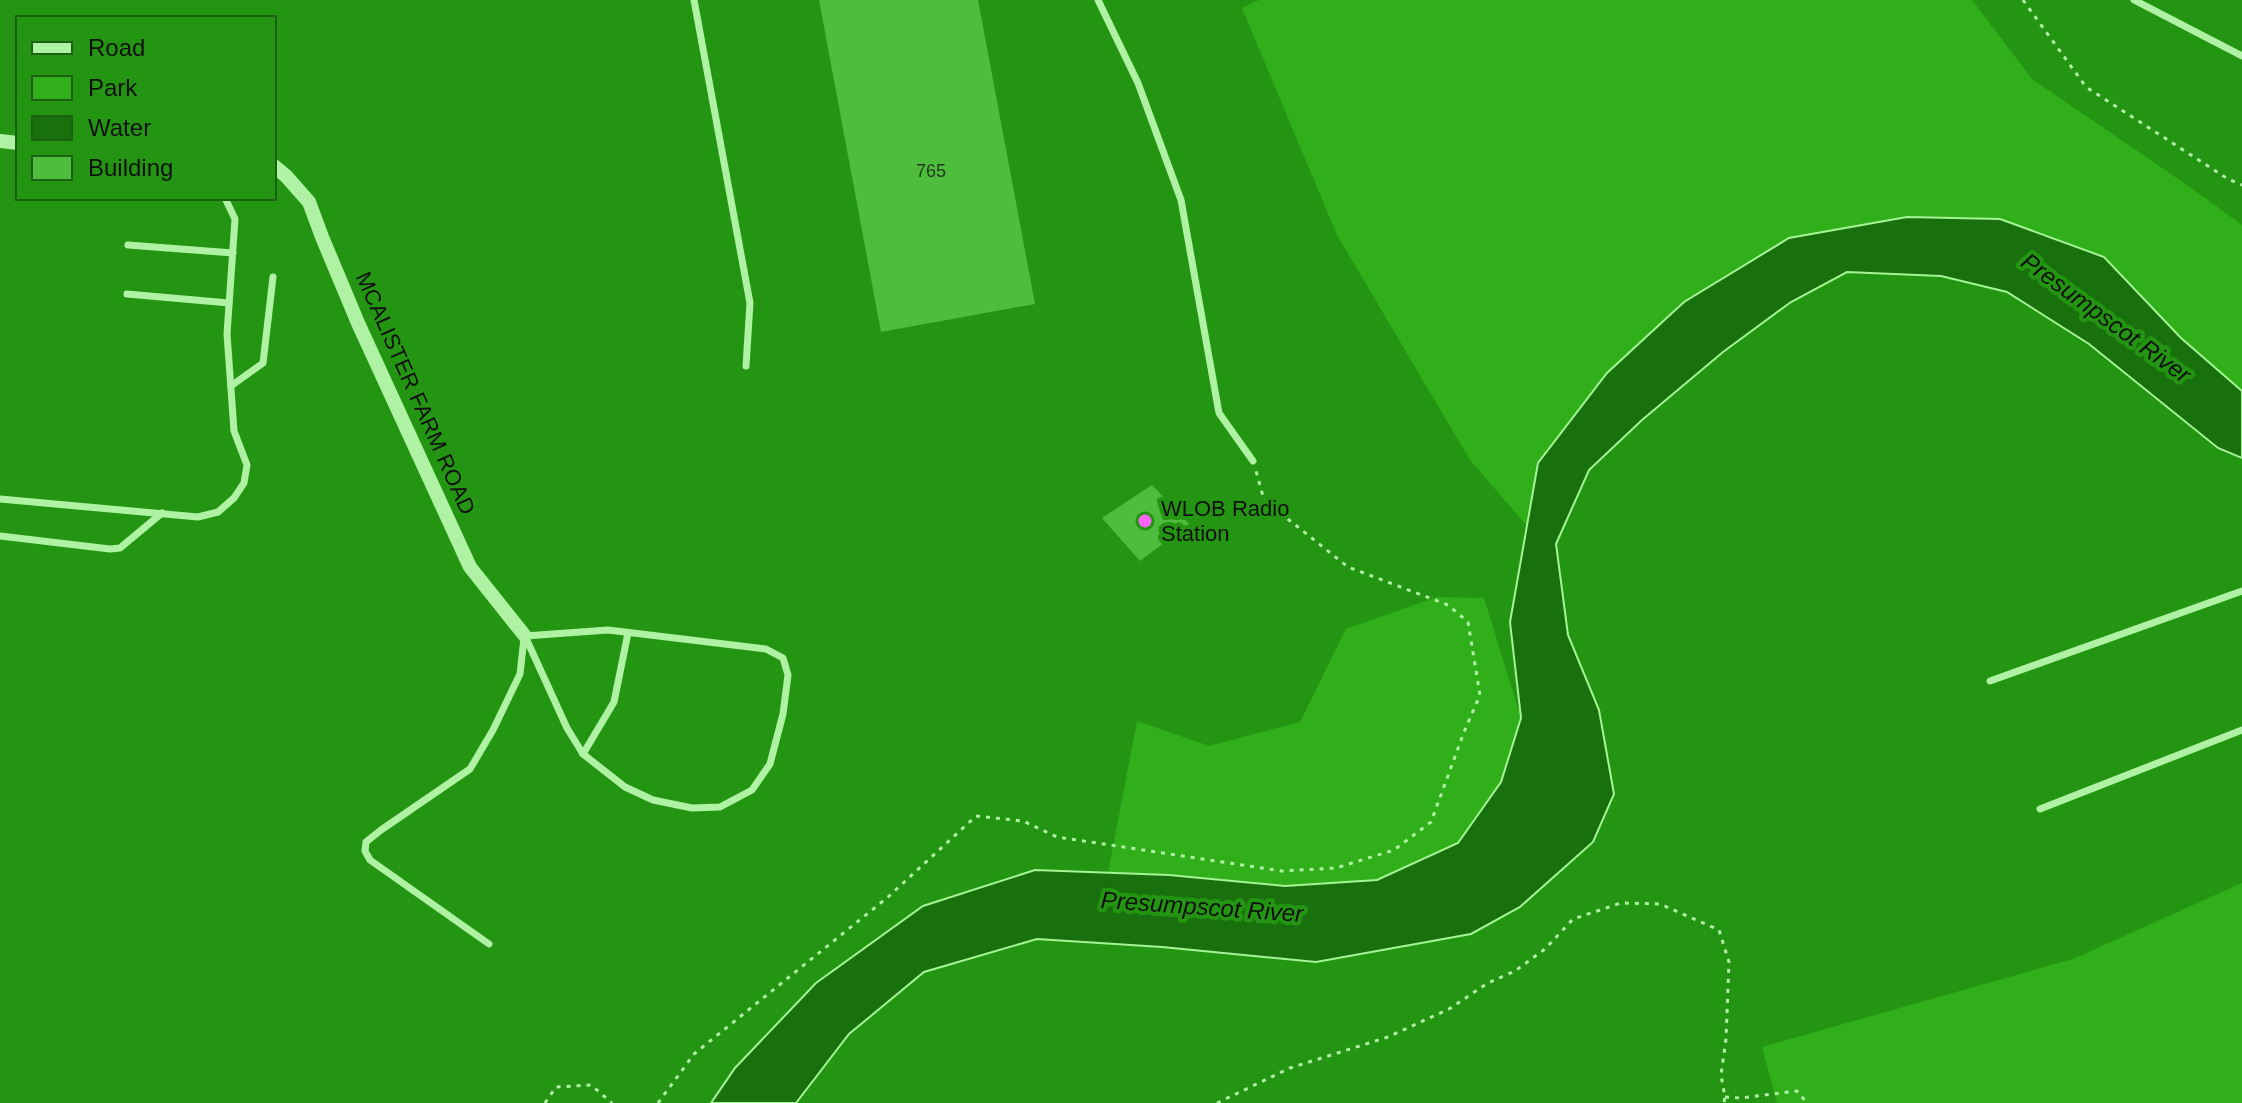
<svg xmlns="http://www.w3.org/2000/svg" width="2242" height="1103" viewBox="0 0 2242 1103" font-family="Helvetica,sans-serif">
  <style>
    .green { fill: #31af1b }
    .water { fill: #18710c; stroke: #a4f595; stroke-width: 2 }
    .building { fill: #4ebd3c }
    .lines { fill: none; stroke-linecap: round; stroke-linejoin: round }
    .path { stroke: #aff2a3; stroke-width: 3; stroke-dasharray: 4 6; stroke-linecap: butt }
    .lane { stroke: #aff2a3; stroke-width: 7 }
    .street { stroke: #aff2a3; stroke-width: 14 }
    .poi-dot { fill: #ff64fd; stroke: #249513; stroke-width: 3 }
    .labels { text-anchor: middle; stroke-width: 8; stroke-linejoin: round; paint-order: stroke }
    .number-label { font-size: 18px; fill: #203c1c }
    .street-label { font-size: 22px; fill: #111; stroke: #249513 }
    .poi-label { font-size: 22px; fill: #111; stroke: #249513; text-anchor: start }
    .water-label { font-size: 24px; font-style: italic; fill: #111; stroke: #249513 }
  </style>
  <rect width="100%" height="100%" fill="#249513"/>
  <!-- green -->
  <g class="green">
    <path d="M1259,0H1972L2032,79L2184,183L2242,225V391L2181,338L1907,217L1790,238L1684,302L1538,463L1527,526L1470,460L1337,235L1242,8Z"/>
    <path d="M1437,597L1484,598L1521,718L1501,782L1458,843L1377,880L1285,886L1169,875L1108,873L1137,721L1209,746L1300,722L1346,629Z"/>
    <path d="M2242,883V1103H1777L1762,1047L2073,959Z"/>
  </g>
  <!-- water -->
  <path class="water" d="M1907,217L2000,219L2104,257L2181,338L2242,391V458L2218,448L2089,344L2007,292L1941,276L1847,272L1791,302L1723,352L1642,420L1589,470L1556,544L1568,635L1599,710L1614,794L1593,842L1520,907L1471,934L1316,962L1162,947L1037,939L924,972L849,1034L796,1103H711L735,1068L816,983L923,906L1035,870L1169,875L1285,886L1377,880L1458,843L1501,782L1521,718L1510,622L1538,463L1607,373L1684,302L1789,238Z"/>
  <!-- building -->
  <g class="building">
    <path d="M819,0H978L1035,304L881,332Z"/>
    <path d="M1152,485L1189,524L1140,561L1102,518Z"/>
  </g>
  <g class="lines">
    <!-- path -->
    <g class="path">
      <path d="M2023,0L2086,87L2228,179L2242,185"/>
      <path d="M1725,1097L1741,1098L1797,1091L1807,1103"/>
      <path d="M545,1103L556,1087L591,1085L612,1103"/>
      <path d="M658,1103L694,1054L888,897L976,816L1023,821L1057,837L1282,871L1336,868L1394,850L1431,822L1464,732L1480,695L1468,622L1448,605L1348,567L1264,500L1256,471"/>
      <path d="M1217,1103L1290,1068L1388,1037L1449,1009L1488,983L1515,971L1545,949L1573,919L1621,903L1660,904L1719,930L1729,962L1726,1039L1721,1075L1725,1097L1724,1103"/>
    </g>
    <!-- lane -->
    <g class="lane">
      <path d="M694,0L750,303L746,366"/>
      <path d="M1098,0L1138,83L1181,200L1219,413L1253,461"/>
      <path d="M2134,0L2242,56"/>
      <path d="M128,245L233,253"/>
      <path d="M127,294L229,303"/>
      <path d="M231,386L263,363L273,277"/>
      <path d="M0,499L198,517L218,512L234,498L244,483L247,465L234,431L227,334L235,219L225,198"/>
      <path d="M0,536L110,549L120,548L162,513"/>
      <path d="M608,630L766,649L783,658L788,675L783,714L770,764L752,790L720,807L692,808L653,800L625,787L583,754L567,728L525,636Z"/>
      <path d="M1990,681L2242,591"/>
      <path d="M583,754L614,702L628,633"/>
      <path d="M2040,809L2242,730"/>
      <path d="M489,944L370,860L365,851L366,842L381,830L470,769L493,730L520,674L524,638"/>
    </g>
    <!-- street -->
    <g class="street">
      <path d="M0,141L18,143"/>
      <path d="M274,166L286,176L309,202L322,237L358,323L470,567L525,636"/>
    </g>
  </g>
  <!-- markers -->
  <circle class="poi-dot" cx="1145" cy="521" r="8"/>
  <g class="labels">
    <!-- number labels -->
    <g class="number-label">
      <text x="931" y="177">765</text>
    </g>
    <!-- street labels -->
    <g class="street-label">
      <text transform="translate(416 393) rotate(66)" y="8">MCALISTER FARM ROAD</text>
    </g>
    <!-- poi labels -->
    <g class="poi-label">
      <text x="1161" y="516">WLOB Radio<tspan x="1161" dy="25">Station</tspan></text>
    </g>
    <!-- water labels -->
    <g class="water-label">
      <text transform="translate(2106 318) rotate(36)" y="8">Presumpscot River</text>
      <text transform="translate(1202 907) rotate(4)" y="8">Presumpscot River</text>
    </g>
  </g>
  <!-- legend -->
  <rect x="16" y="16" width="260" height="184" fill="#249513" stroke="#1c6012" stroke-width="2"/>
  <rect x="32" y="42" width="40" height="12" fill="#aff2a3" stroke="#1c6012" stroke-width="2"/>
  <text x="88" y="56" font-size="24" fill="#111111">Road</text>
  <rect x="32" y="76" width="40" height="24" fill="#31af1b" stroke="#1c6012" stroke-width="2"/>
  <text x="88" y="96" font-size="24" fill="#111111">Park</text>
  <rect x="32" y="116" width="40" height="24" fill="#18710c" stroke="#1c6012" stroke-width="2"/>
  <text x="88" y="136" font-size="24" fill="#111111">Water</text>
  <rect x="32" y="156" width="40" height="24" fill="#4ebd3c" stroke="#1c6012" stroke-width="2"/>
  <text x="88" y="176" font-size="24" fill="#111111">Building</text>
</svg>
